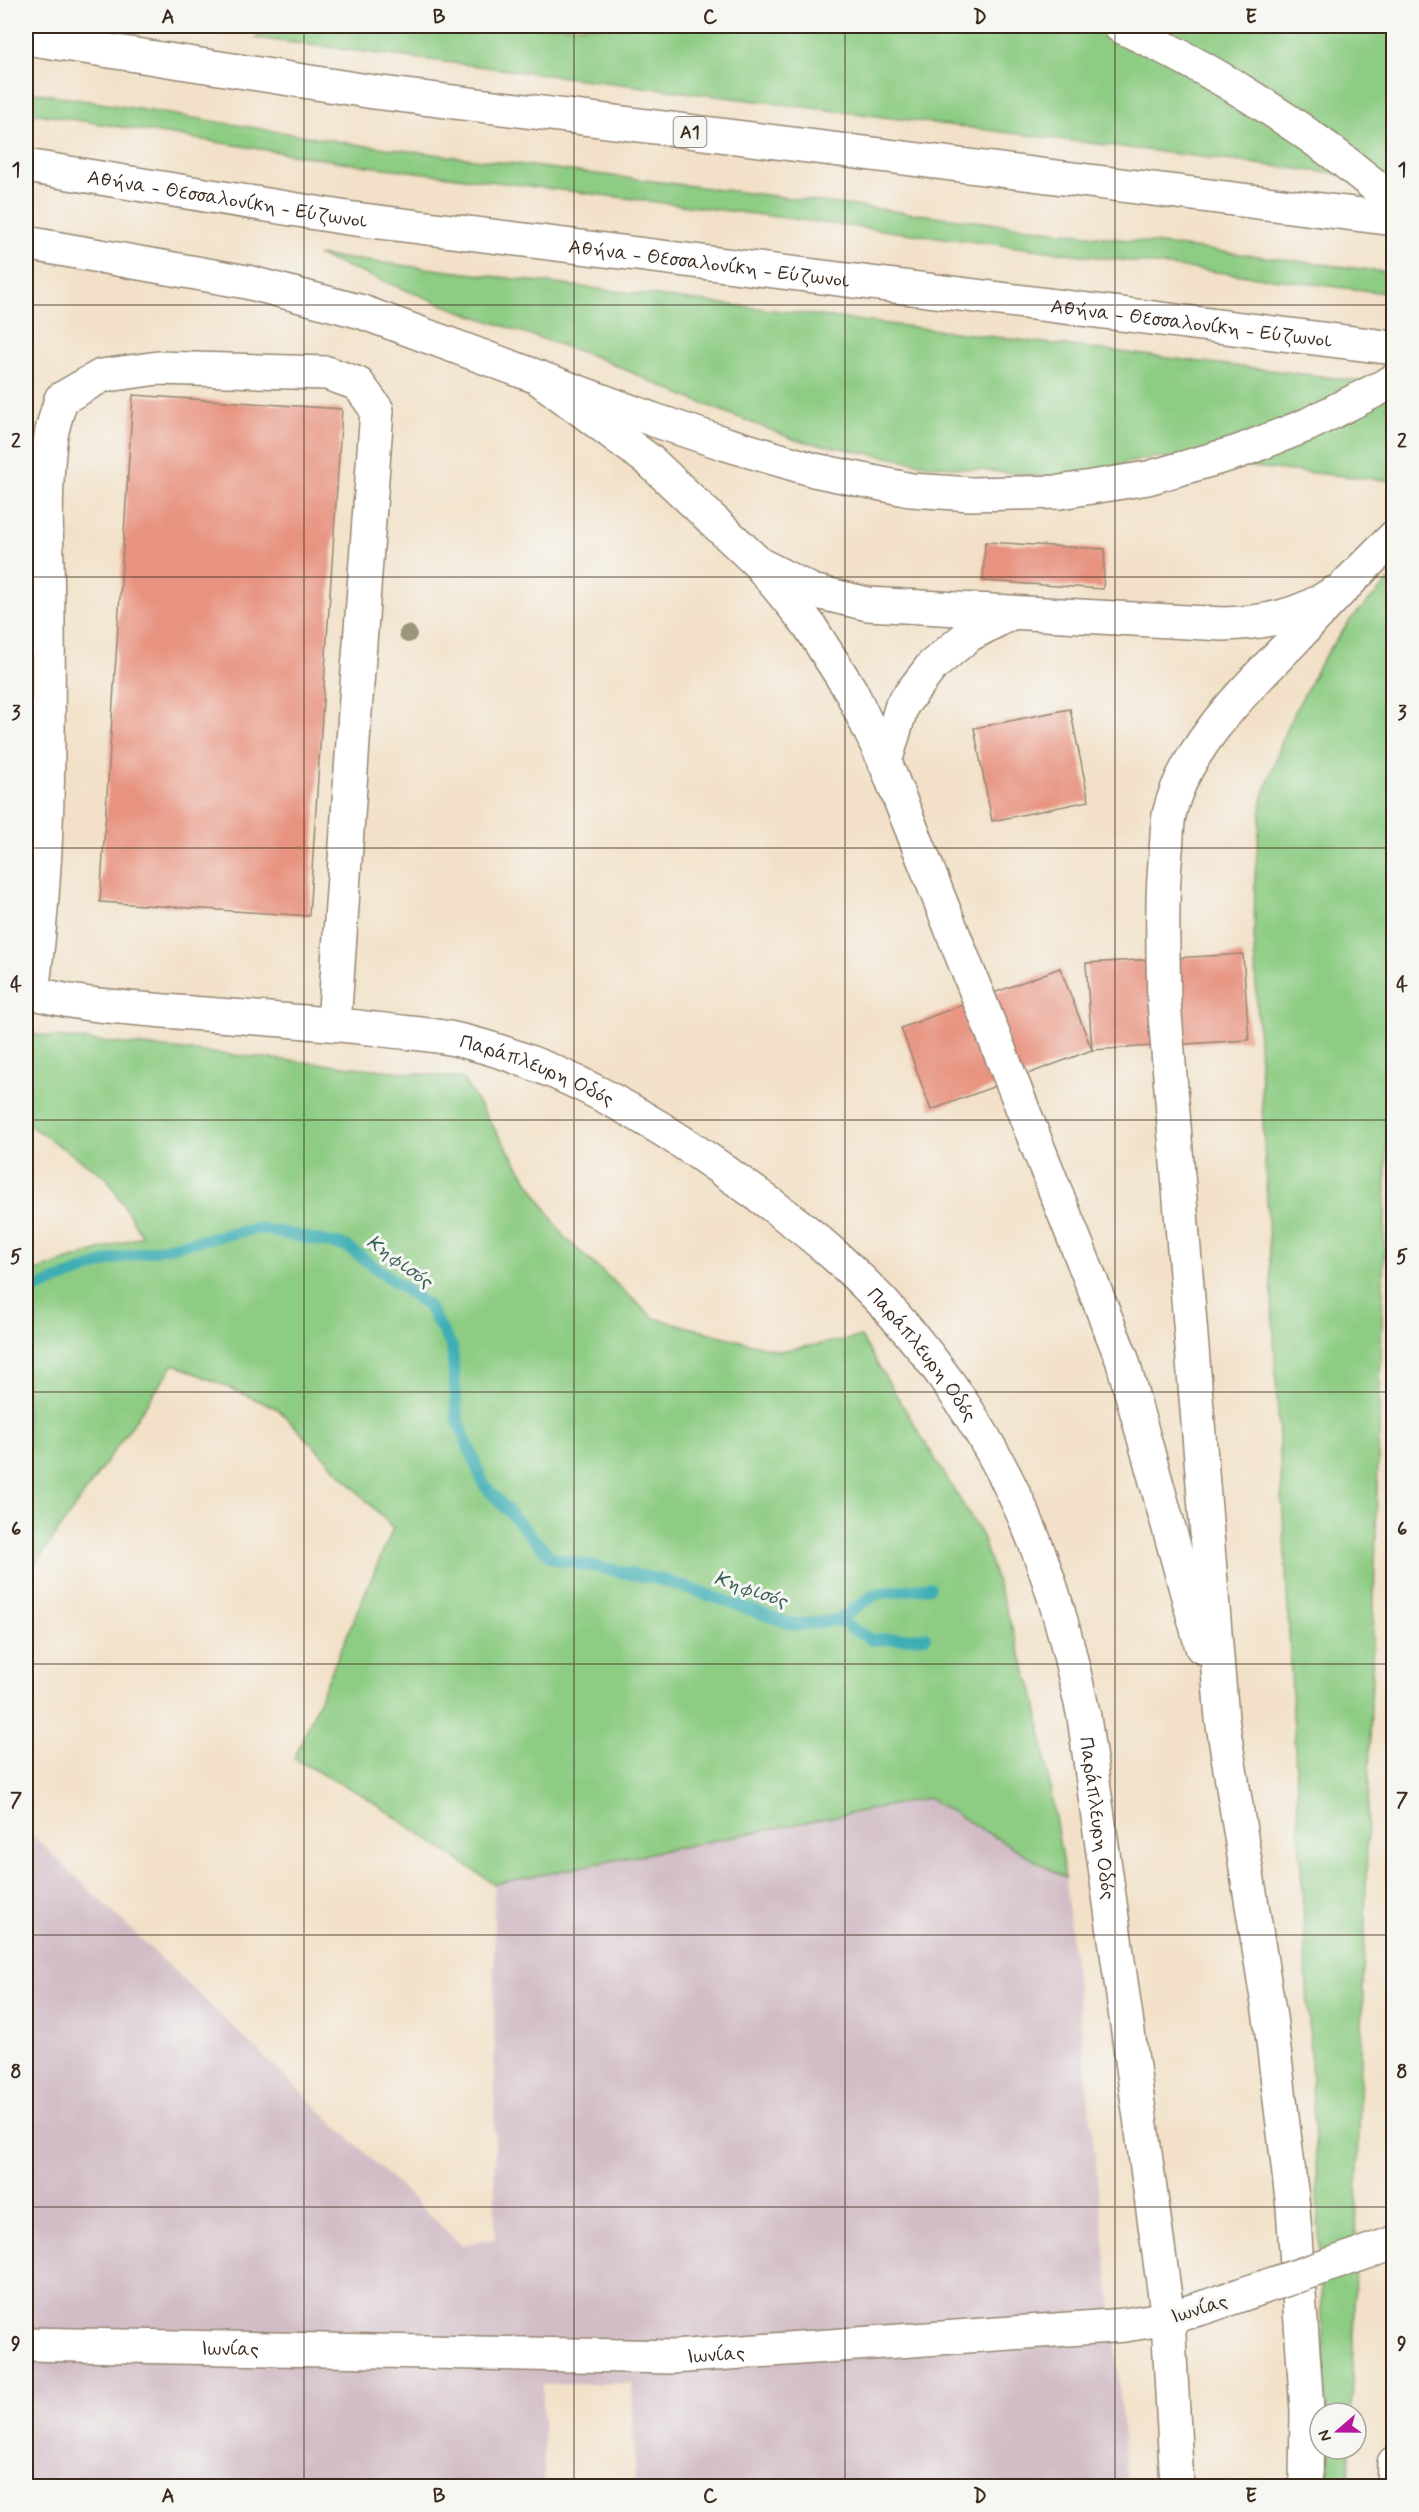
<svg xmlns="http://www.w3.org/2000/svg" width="1419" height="2512" viewBox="0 0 1419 2512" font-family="Mynerve,sans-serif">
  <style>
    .industrial { fill: #d2bdc6 }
    .green { fill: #8dcc83; stroke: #647b50; stroke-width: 1.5 }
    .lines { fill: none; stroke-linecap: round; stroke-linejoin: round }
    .stream { stroke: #3caeb4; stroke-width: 12 }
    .building { fill: #e89380 }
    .minor-casing { stroke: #968673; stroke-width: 36 }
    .major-casing { stroke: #968673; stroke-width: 36 }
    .highway-casing { stroke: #968673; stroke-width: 36 }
    .minor { stroke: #fff; stroke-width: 33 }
    .major { stroke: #fff; stroke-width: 33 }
    .highway { stroke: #fff; stroke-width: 33 }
    .major-bridge-casing { stroke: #968673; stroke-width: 36; stroke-linecap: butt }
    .major-bridge { stroke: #fff; stroke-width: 33 }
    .tree { fill: #9b977b }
    .grid { fill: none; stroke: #3b2a1e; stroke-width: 1.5; stroke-opacity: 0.55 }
    .labels { text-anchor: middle; stroke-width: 6; stroke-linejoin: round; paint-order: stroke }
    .shield { fill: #f6f6f2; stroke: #73675e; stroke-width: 1.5 }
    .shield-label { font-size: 18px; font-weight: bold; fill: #3b2a1e }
    .street-label { font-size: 20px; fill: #3b2a1e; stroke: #f6f6f2 }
    .water-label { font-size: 21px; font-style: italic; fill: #3b5f5a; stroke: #f6f6f2 }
    .neatline { fill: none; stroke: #3b2a1e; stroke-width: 2 }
    .grid-label { font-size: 20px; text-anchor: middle; font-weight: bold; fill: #3b2a1e }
  </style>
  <rect width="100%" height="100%" fill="#f6f6f2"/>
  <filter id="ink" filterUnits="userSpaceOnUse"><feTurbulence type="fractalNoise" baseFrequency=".0167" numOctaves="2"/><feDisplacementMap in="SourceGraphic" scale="12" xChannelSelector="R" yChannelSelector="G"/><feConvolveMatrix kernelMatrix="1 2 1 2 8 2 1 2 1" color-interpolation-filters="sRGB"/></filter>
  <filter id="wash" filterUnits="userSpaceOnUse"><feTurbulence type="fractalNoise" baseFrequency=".008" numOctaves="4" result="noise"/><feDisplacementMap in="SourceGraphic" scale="24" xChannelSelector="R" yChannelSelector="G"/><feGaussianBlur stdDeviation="1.35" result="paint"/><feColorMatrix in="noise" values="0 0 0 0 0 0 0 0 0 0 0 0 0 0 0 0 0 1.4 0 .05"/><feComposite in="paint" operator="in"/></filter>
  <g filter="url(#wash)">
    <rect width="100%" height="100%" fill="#f2e1c8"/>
    <!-- industrial -->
    <path class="industrial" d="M928,1798L1065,1878L1118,2371L1127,2486H635L632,2383L543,2385L544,2486H26V1829L461,2245L495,2239L494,1884Z"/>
    <!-- green -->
    <g class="green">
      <path d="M280,26H1393V181L255,38Z"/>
      <path d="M26,91L362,145L1393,273V294L361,165L26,112Z"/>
      <path d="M317,255L1393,385V481L1154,457L1056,478L931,465L796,440L684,396L599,358L462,312Z"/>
      <path d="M1393,577V931L1351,2413H1326L1316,2162L1254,946L1255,875L1262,800L1287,727L1321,662L1351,619Z"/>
      <path d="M26,1034L462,1078L564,1237L654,1318L779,1351L861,1337L981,1534L1036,1701L1065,1878L928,1798L494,1884L364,1796L294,1759L393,1528L278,1409L174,1364L26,1578V1274L142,1236L107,1178L26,1123Z"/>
      <path d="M1328,2449H1350L1349,2486H1329Z"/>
    </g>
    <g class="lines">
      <!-- stream -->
      <g class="stream">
        <path d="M26,1292L113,1259L258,1228L346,1246L427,1305L452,1347L457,1418L484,1485L552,1558L667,1581L795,1625L837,1620L876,1594L930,1587"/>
        <path d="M837,1620L872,1640L925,1637"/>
      </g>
    </g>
    <g id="blocks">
      <!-- building -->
      <g class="building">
        <path d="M133,395L342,409L309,916L100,902Z"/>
        <path d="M985,542L1105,549L1103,589L983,581Z"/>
        <path d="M1070,709L1089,801L992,821L974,728Z"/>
        <path d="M1243,954L1249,1040L1092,1050L1086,963Z"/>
        <path d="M1060,968L1092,1050L931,1110L901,1028Z"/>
      </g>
    </g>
  </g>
  <g filter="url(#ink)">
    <use href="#blocks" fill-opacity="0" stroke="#968673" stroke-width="1.5"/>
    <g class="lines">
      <defs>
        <g id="minor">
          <path d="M759,564L812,591L868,604L1223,624C1265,623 1299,616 1334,593"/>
          <path d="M885,762L902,705L932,666L969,635L1011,613"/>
          <path id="s1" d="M26,990C69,1005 120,1007 165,1011C238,1017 311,1021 384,1030C407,1033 431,1034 454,1039C550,1060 640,1111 720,1168C758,1195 797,1222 832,1253C920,1331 991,1431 1034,1540C1057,1597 1071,1657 1084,1717L1168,2318L1177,2486"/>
          <path d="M32,992C49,869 49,744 48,620C48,562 43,502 50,443C51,429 57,414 61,399L101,376L158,368L327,373L358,384L377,410L355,712L334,1024"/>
        </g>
        <g id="major">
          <path id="s2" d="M26,2344L673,2357L1125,2325L1168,2318L1205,2307"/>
        </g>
        <g id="highway">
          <path d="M1120,26C1191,59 1258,98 1321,144C1346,162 1370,182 1394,201"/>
          <path d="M26,38L374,92L1394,219"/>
          <path id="s3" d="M26,166L347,218L1394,348"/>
          <path d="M26,243L247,282L362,312L651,419L726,444L814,470L911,490L971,494L1060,492L1148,478L1238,452L1307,425L1394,381"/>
          <path d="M537,377L650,461L759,564L809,625L851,691L885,762L1122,1359L1202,1647"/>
          <path d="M1306,2486L1307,2410L1293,2207L1270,2017L1222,1719L1164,1002C1163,951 1161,901 1166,851C1167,839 1167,826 1169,815C1184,748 1246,689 1292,642C1325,606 1359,571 1394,537"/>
          <path d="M1393,2486L1394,2463"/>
        </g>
      </defs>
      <!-- minor casing -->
      <use href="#minor" class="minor-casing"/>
      <!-- major casing -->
      <use href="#major" class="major-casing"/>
      <!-- highway casing -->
      <use href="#highway" class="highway-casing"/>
      <!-- minor -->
      <use href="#minor" class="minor"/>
      <!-- major -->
      <use href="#major" class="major"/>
      <!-- highway -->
      <use href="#highway" class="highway"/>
      <defs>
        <path id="major-bridge" d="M1205,2307L1394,2243"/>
      </defs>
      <!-- major-bridge casing -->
      <use href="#major-bridge" class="major-bridge-casing"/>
      <!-- major-bridge -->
      <use href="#major-bridge" class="major-bridge"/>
    </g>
    <!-- trees -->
    <circle class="tree" cx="408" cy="634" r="9"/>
  </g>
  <!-- grid -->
  <path class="grid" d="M304,26V2486M574,26V2486M845,26V2486M1115,26V2486M26,305H1394M26,577H1394M26,848H1394M26,1120H1394M26,1392H1394M26,1664H1394M26,1935H1394M26,2207H1394"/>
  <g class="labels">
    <!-- shield labels -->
    <rect class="shield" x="673.5" y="117" width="33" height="30" rx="4.5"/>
    <g class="shield-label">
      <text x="690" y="138">Α1</text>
    </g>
    <!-- street labels -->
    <g class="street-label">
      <text dy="7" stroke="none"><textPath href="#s3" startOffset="204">Αθήνα - Θεσσαλονίκη - Εύζωνοι</textPath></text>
      <text dy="7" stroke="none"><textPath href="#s3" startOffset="690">Αθήνα - Θεσσαλονίκη - Εύζωνοι</textPath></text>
      <text dy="7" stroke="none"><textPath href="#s3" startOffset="1176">Αθήνα - Θεσσαλονίκη - Εύζωνοι</textPath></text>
      <text dy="7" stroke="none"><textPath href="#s1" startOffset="520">Παράπλευρη Οδός</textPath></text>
      <text dy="7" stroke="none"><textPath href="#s1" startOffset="1006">Παράπλευρη Οδός</textPath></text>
      <text dy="7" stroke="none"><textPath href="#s1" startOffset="1510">Παράπλευρη Οδός</textPath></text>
      <text transform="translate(1199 2308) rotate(-17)" y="7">Ιωνίας</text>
      <text dy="7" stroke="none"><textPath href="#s2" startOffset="204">Ιωνίας</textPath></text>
      <text dy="7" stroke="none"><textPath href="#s2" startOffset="690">Ιωνίας</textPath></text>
    </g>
    <!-- water labels -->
    <g class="water-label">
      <text transform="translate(400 1261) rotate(36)" y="7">Κηφισός</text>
      <text transform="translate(751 1589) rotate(19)" y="7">Κηφισός</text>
    </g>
  </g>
  <!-- margin -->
  <rect width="1419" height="2512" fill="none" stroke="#f6f6f2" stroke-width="66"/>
  <!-- north arrow -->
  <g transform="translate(1338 2431) rotate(250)"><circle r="28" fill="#f6f6f2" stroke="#aba49d" stroke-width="1.5"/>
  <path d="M0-4.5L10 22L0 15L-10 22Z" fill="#b5179e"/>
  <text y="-9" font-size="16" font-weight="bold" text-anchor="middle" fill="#3b2a1e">N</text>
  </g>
  <rect x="33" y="33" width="1353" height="2446" class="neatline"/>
  <g class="grid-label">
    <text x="168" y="23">A</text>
    <text x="439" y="23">B</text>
    <text x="710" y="23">C</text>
    <text x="980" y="23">D</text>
    <text x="1251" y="23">E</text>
    <text x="16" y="176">1</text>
    <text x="1402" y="176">1</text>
    <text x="16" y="447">2</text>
    <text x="1402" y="447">2</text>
    <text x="16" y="719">3</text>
    <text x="1402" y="719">3</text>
    <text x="16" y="991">4</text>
    <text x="1402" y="991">4</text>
    <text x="16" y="1263">5</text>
    <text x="1402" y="1263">5</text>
    <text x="16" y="1535">6</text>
    <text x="1402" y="1535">6</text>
    <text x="16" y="1806">7</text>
    <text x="1402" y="1806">7</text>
    <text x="16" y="2078">8</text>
    <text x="1402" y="2078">8</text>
    <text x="16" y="2350">9</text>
    <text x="1402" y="2350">9</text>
    <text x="168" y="2502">A</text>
    <text x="439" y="2502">B</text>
    <text x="710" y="2502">C</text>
    <text x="980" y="2502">D</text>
    <text x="1251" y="2502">E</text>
  </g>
</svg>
